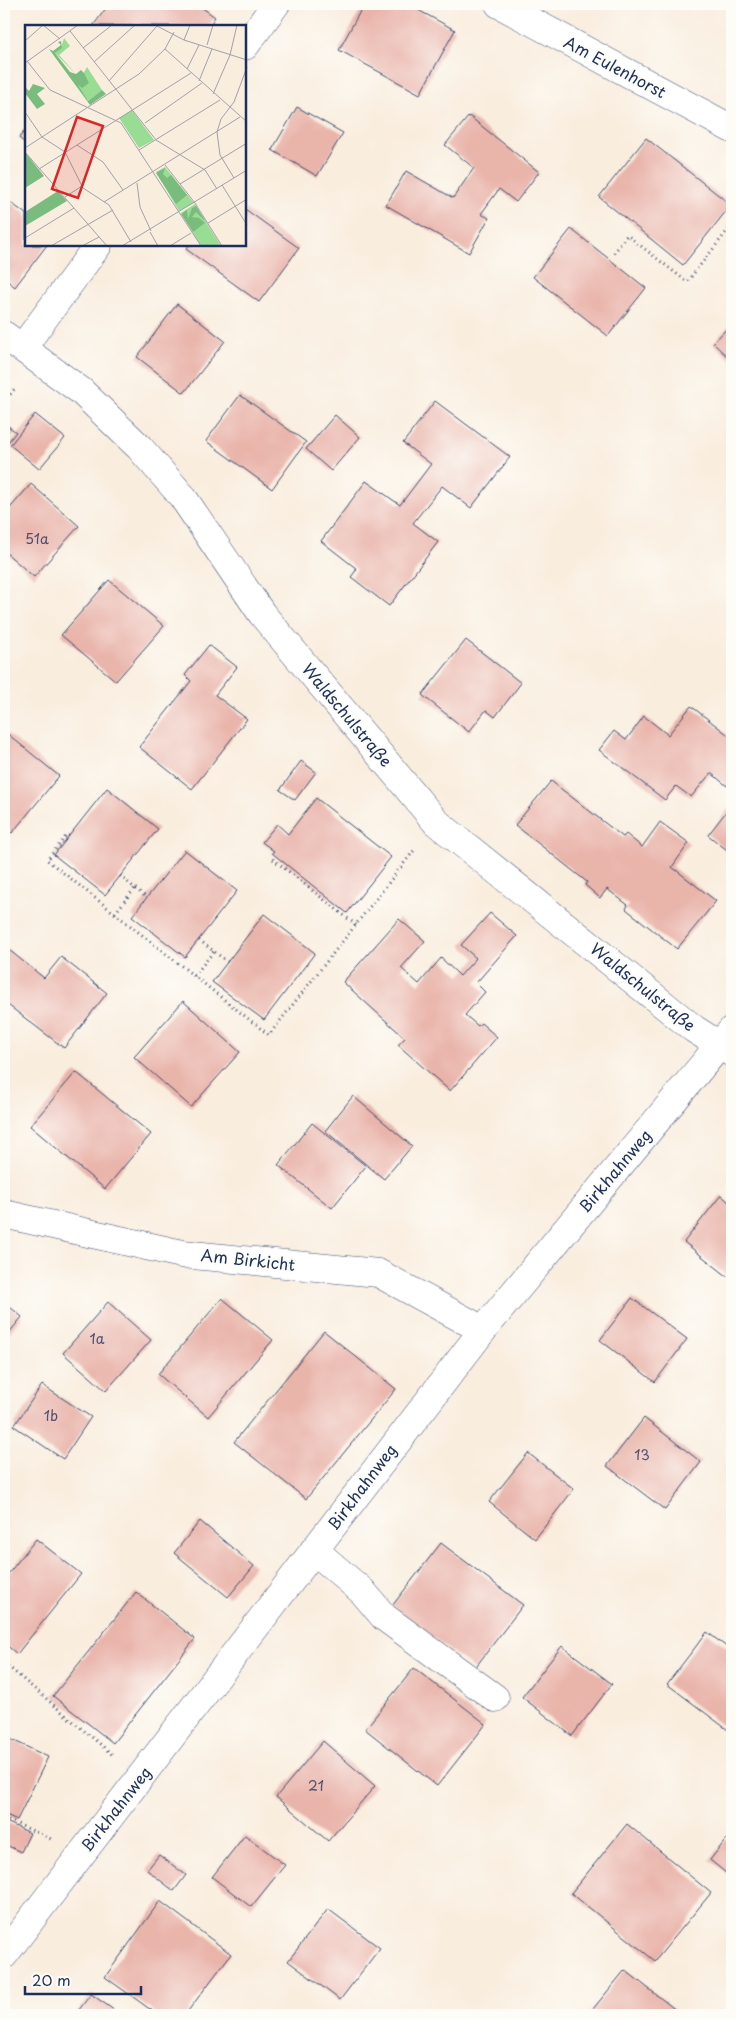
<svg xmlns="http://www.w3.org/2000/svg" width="736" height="2019" viewBox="0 0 736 2019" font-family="'Playpen Sans',sans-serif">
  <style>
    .building { fill: #e9b4aa }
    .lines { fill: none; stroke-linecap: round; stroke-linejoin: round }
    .minor-casing { stroke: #3c4c71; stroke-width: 29 }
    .path { stroke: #3c4c71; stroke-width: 3; stroke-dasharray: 1 4; stroke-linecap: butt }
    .minor { stroke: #fff; stroke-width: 28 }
    .labels { text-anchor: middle; stroke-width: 4; stroke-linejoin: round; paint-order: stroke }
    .number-label { font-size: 14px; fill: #4e5071 }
    .street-label { font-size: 16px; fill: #1b2f5e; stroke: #fdfcf7 }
    .inset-road { fill: none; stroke: #a0a1ab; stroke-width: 1 }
    .view { fill: #d62828; fill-opacity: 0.15; stroke: #d62828; stroke-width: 2.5 }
    .inset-edge { fill: none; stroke: #1b2f5e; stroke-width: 2.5 }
  </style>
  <rect width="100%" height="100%" fill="#fdfcf7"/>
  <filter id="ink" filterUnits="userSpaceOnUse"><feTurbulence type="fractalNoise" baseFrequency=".02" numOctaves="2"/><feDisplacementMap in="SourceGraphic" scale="10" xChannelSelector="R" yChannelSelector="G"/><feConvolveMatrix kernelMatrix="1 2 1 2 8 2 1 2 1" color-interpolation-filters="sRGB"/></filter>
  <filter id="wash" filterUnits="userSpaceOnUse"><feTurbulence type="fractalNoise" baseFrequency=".0096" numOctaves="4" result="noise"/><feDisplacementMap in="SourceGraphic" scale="20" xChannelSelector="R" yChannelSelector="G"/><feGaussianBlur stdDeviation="1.12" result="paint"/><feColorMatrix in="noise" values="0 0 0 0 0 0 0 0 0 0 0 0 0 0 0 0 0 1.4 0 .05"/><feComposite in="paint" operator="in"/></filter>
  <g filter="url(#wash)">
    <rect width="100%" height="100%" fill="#f9edde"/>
    <g id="blocks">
      <!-- building -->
      <g class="building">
        <path d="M109,4H197L215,17L209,26H93Z"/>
        <path d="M364,4H407L455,30L420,94L339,50Z"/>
        <path d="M297,107L343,133L317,176L272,150Z"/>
        <path d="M469,116L539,172L516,202L499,189L481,214L489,218L469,253L386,205L406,171L453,198L474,168L445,145Z"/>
        <path d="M26,129V144L19,138Z"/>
        <path d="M646,138L731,205L683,265L599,197Z"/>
        <path d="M7,200L26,214V245H47L15,287L4,278V202Z"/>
        <path d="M245,209L299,248L259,302L186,249L189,245H245Z"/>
        <path d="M571,229L646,288L608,336L533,277Z"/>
        <path d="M177,304L225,341L184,393L137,357Z"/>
        <path d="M732,323V361L713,343Z"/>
        <path d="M240,395L306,442L272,489L206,441Z"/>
        <path d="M435,401L510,457L471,508L442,486L413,523L438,542L389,606L351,577L357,569L321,541L366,481L400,505L431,464L403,443Z"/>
        <path d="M35,414L65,438L39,469L10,445Z"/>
        <path d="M335,415L360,437L331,471L306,449Z"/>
        <path d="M4,423L16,432L4,447Z"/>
        <path d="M31,484L79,526L34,577L4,551V515Z"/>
        <path d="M109,580L164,626L116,681L61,635Z"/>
        <path d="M466,640L521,683L495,717L486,710L469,732L422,695Z"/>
        <path d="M209,645L237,667L215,695L247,719L192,789L139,747L191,681L185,675Z"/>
        <path d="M691,706L732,738V779L727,786L711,773L691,797L676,786L665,800L599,750L614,731L626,740L644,716L668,735Z"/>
        <path d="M4,731L59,776L12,833L4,827Z"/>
        <path d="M301,761L316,772L295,800L280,790Z"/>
        <path d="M551,781L623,837L626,834L642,847L660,822L689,843L672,867L716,901L677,949L626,909L628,905L607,889L600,898L585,885L587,882L515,825Z"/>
        <path d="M107,788L158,829L105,895L54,855Z"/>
        <path d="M316,798L391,857L347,913L272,853L274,851L262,842L277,824L288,834Z"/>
        <path d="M732,804V854L708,835Z"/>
        <path d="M185,850L237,891L185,957L132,916Z"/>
        <path d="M490,913L517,936L476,983L485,992L465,1015L478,1026L481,1023L497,1037L450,1091L398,1045L405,1038L343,982L399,919L425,941L401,968L419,984L441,958L460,976L476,958L461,945Z"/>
        <path d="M264,914L315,953L264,1020L212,982Z"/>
        <path d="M4,946L44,978L61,957L107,993L64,1048L4,1002Z"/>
        <path d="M183,1001L240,1052L191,1107L134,1057Z"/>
        <path d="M76,1072L151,1134L105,1189L30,1126Z"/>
        <path d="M353,1096L412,1146L384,1179L325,1131Z"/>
        <path d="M312,1123L366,1166L332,1208L278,1165Z"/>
        <path d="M721,1195L732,1205V1280L684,1242Z"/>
        <path d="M222,1298L273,1340L208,1417L158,1374Z"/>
        <path d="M632,1298L687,1339L655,1382L600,1340Z"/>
        <path d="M4,1302L22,1317L4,1339Z"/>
        <path d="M108,1302L151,1340L106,1391L63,1353Z"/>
        <path d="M324,1331L396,1389L306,1499L234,1442Z"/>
        <path d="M42,1385L91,1417L63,1459L14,1426Z"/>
        <path d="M644,1418L701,1462L665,1510L607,1466Z"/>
        <path d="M528,1453L574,1489L535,1539L489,1502Z"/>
        <path d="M200,1521L254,1566L228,1597L174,1553Z"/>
        <path d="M36,1539L81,1574L17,1654L4,1643V1579Z"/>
        <path d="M441,1543L523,1605L474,1669L392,1606Z"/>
        <path d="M136,1592L195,1639L113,1743L53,1696Z"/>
        <path d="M707,1632L732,1651V1733L667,1684Z"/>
        <path d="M562,1646L612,1684L572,1736L522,1697Z"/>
        <path d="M414,1668L486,1724L437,1786L365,1729Z"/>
        <path d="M4,1736L48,1757L17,1820L4,1814Z"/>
        <path d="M323,1741L375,1786L328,1841L276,1797Z"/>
        <path d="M4,1821L30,1833L21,1852L4,1844Z"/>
        <path d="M627,1824L711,1893L655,1961L571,1893Z"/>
        <path d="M732,1832V1878L710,1860Z"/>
        <path d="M245,1835L285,1865L251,1907L212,1877Z"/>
        <path d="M159,1855L186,1875L174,1891L147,1870Z"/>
        <path d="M160,1901L231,1954L185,2015H158L105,1977Z"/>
        <path d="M328,1909L380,1948L340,2000L288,1961Z"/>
        <path d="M625,1970L682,2015H588Z"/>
        <path d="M91,1994L121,2015H75Z"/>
      </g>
    </g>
  </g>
  <g filter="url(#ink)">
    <use href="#blocks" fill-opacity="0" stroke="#3c4c71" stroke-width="1"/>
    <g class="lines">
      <defs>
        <g id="minor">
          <path d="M499,4L732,129"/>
          <path d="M245,46L276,4"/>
          <path d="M4,335L81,391L139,447L182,496L262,614L436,822L694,1029L732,1053"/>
          <path d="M23,347L98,245"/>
          <path d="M4,1214L182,1254L378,1273L483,1330"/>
          <path d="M314,1550L363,1592L384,1617L495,1698"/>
          <path d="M4,1955L483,1330L732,1030"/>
        </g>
      </defs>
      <!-- minor casing -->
      <use href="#minor" class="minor-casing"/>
      <!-- path -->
      <g class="path">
        <path d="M614,253L627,235L687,282L732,225"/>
        <path d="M4,402L16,387"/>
        <path d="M69,836L67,835L47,860L269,1035L416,848"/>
        <path d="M273,859L356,925"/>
        <path d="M120,876L147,898"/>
        <path d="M115,913L135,888"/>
        <path d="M199,940L228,962"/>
        <path d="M194,976L214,951"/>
        <path d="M4,1663L114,1756"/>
        <path d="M4,1818L51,1839"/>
      </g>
      <!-- minor -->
      <use href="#minor" class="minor"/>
    </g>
  </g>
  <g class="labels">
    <!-- number labels -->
    <g class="number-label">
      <text x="37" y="544">51a</text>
      <text x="97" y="1344">1a</text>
      <text x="51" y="1421">1b</text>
      <text x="642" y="1460">13</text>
      <text x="316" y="1791">21</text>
    </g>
    <!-- street labels -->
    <g class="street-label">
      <text transform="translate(615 67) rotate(28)" y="6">Am Eulenhorst</text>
      <text transform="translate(347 715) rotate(50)" y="6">Waldschulstraße</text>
      <text transform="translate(643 987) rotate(39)" y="6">Waldschulstraße</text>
      <text transform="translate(615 1171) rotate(-50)" y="6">Birkhahnweg</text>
      <text transform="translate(248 1260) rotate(6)" y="6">Am Birkicht</text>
      <text transform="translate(362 1487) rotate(-53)" y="6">Birkhahnweg</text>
      <text transform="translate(116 1809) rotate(-52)" y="6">Birkhahnweg</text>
    </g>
  </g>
  <!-- overview -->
  <g transform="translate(25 25)">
    <rect width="221" height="221" fill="#f9edde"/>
    <path d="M39,13L45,21L34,30L51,49L30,28L36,23ZM62,42L77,65L63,76L52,60ZM107,85L129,115L114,123L94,93ZM140,142L169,178L154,186L131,147ZM170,179L196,221H176L156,188Z" fill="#99dd95"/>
    <path d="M36,16L37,23L30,28L45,47L51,49L56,45L59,48L64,58L57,63L53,60L63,76L77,65L81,69L65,80L24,24L28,26L36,20L33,17ZM8,59L20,63L12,69L20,79L12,84L0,68V62L4,66ZM0,127L19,151L0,163ZM140,143L138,149L142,153L146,150L162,170L151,179L131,148ZM33,166L42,176L0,201V187ZM171,181L181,197L171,187L167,192L174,193L180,198L168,207L156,189L162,185L163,194L167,183Z" fill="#7abc7e"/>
    <path class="inset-road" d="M18,0L35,14M130,0L159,15L222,35M45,6L131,115L180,145L192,164M159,15L165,0M0,16L18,0M182,20L188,0M58,23L87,0M140,24L222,97M2,36L25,65L96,98L176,221M69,37L110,0M0,38L53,0M162,44L174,20M84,56L132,1M174,56L187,24M188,69L205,30L212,0M0,87L17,112L40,127L58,163L84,180L106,217M120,98L177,58M52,120L78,137L98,165M0,123L114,49L140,24L149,7M114,125L195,75M0,127L82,221M140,140L170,178L197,221M14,144L166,48M209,153L195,130L192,107L196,94L209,77L222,42M112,158L115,182L126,206M155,159L222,118M197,160L222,200M40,172L57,161M79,177L215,92M183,198L222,174M125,207L133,221M0,213L49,183M26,221L88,185M57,221L74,212M97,221L222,145M145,221L166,208"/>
    <path class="view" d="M52,92L78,101L53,173L27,164Z"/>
    <rect width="221" height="221" class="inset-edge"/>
  </g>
  <!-- margin -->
  <rect width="736" height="2019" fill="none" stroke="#fdfcf7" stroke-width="20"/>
  <!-- scale -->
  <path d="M25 1986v8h116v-8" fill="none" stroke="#1b2f5e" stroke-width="2.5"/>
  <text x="32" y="1986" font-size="15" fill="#1b2f5e" stroke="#fdfcf7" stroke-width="4" paint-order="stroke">20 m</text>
</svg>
